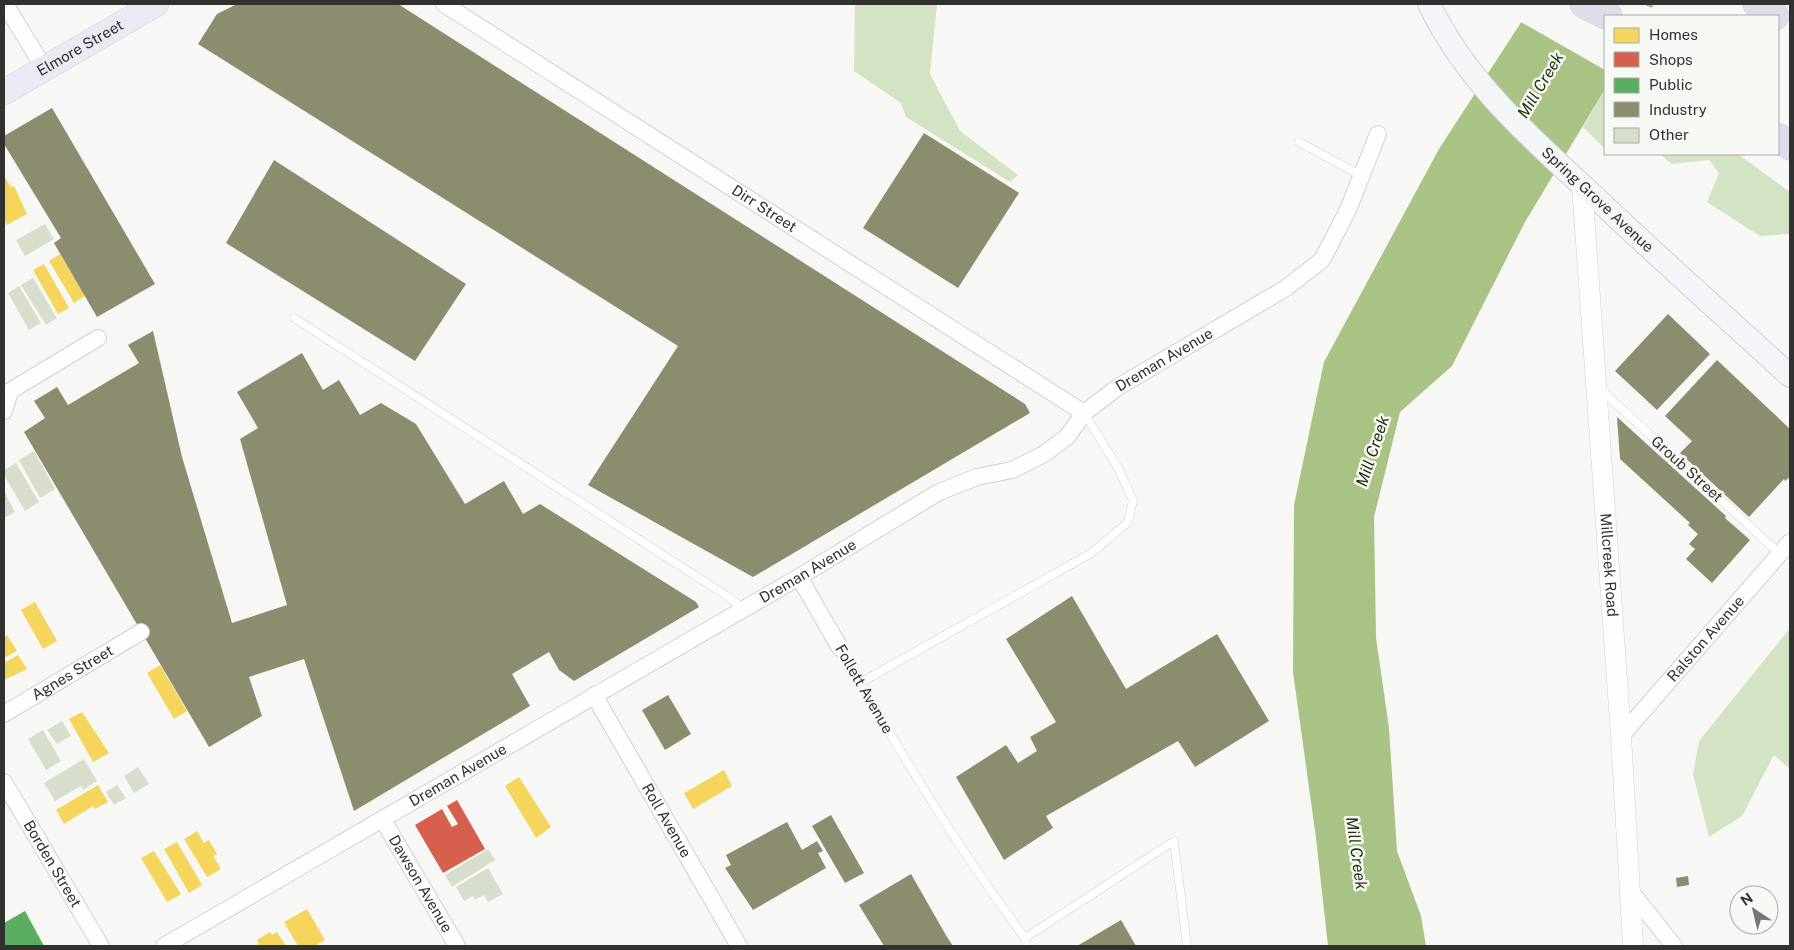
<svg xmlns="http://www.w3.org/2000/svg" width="1794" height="950" viewBox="0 0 1794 950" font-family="'Public Sans',sans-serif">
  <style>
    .green { fill: #d5e3c5 }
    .water { fill: #a8c383 }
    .pier { fill: #f7f8f6 }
    .homes { fill: #f6d55c }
    .shops { fill: #d6604d }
    .public { fill: #5aae61 }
    .industry { fill: #8c8c6e }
    .building { fill: #d7dfcc }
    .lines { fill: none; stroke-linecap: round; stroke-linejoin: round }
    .service-casing { stroke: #d1d2d0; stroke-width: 9 }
    .minor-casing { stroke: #d1d2d0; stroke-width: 18 }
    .tertiary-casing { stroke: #d1d2d0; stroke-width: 21 }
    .secondary-casing { stroke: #d1d2d0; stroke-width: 24 }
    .primary-casing { stroke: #d3d4d2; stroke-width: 26 }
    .motorway-casing { stroke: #d3d4d2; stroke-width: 29 }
    .service { stroke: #fefefe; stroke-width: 8 }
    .minor { stroke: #fefefe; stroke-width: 16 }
    .tertiary { stroke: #fefefe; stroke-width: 20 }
    .secondary { stroke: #f4f5f8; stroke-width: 22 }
    .primary { stroke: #e9eaf2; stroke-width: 25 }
    .motorway { stroke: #dddee9; stroke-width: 28 }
    .labels { text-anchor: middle; stroke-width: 5; stroke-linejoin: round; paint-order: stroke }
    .street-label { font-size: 15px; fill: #313230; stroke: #f7f9f5 }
    .water-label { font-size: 16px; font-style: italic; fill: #22310c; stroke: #f7f9f5 }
  </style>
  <rect width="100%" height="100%" fill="#f7f8f6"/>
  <!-- green -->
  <g class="green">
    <path d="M855,4H937L930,74L960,131L1018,175L1010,182L906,117L901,103L854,71Z"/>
    <path d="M1605,89V149L1583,127Z"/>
    <path d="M1660,154H1738L1790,192V234L1760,236L1707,202L1719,173L1709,160L1672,164Z"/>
    <path d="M1790,628V769L1774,755L1742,816L1709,837L1693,774L1699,741Z"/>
  </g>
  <!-- water -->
  <path class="water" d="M1533,4H1654L1647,16H1605V89L1525,222L1452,366L1400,412L1374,517L1376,638L1389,728L1397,851L1421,916L1426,946H1328L1316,838L1293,672L1294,505L1324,362L1439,149Z"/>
  <!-- pier -->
  <path class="pier" d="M1530,4H1643L1654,9L1650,16H1605V70L1519,21Z"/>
  <!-- homes -->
  <g class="homes">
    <path d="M4,176L11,187L14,186L27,214L7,225L4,219Z"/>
    <path d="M60,254L85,296L74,303L49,261Z"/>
    <path d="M44,264L69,308L58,314L33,270Z"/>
    <path d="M35,602L57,641L43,649L21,610Z"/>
    <path d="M7,635L17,651L4,658V638Z"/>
    <path d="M18,655L27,669L4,680V663Z"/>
    <path d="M160,665L187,711L174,719L147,673Z"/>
    <path d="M82,712L109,753L93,762L69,719Z"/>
    <path d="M724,770L732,786L693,809L684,793Z"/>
    <path d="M519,777L551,827L536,838L505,786Z"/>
    <path d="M98,785L108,802L95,809L93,806L64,824L56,810Z"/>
    <path d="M197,831L204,843L209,840L217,854L213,856L221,869L207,877L184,839Z"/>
    <path d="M177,842L202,885L189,893L164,849Z"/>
    <path d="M154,851L181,894L167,902L141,858Z"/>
    <path d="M307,909L325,940L315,946H298L284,922Z"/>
    <path d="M270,932L272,935L277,932L286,946H255L259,944L257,940Z"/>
  </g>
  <!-- shops -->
  <path class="shops" d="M457,800L485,849L443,873L415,825L442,809L452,827L458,824L447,806Z"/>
  <!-- public -->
  <path class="public" d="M25,911L44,946H4V923Z"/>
  <!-- industry -->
  <g class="industry">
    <path d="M237,4H398L1025,404L1030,413L753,577L588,485L678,346L198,44L217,14Z"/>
    <path d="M52,108L155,284L97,317L54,243L61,238L4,144V136Z"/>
    <path d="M924,133L1019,193L958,288L863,228Z"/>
    <path d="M274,160L466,284L415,361L226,243Z"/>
    <path d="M1668,314L1710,354L1657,410L1615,371Z"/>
    <path d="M153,331L182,457L232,623L287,605L240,439L258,428L237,392L302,353L323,390L339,380L360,415L381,403L416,424L465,504L504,481L523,514L540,504L696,602L699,607L574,681L559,670L549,652L512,674L530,706L354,811L304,659L249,677L262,716L209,747L24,432L45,418L34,401L57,387L68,405L139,363L128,345Z"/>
    <path d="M1717,360L1790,429V477L1785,481L1784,479L1749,517L1680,453L1692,441L1665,416Z"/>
    <path d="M1617,417L1726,516L1725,518L1750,540L1712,583L1686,559L1695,549L1689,544L1698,534L1688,525L1690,523L1620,459Z"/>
    <path d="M1072,596L1126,689L1217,634L1269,721L1195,767L1178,741L1046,816L1053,828L1004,860L956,777L1006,745L1018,763L1037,751L1030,737L1056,722L1006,639Z"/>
    <path d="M668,695L691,734L665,750L642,710Z"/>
    <path d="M831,815L864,873L845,883L812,826Z"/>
    <path d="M787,822L802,850L817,841L823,851L818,853L826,868L753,910L725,868L731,865L726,855Z"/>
    <path d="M911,874L947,937L953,946H884L859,905Z"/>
    <path d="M1688,876L1689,885L1677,887L1676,878Z"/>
    <path d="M1121,920L1136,946H1077Z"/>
  </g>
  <!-- building -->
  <g class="building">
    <path d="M45,224L54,239L25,256L16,240Z"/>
    <path d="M33,278L57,318L46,325L21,285Z"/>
    <path d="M19,286L41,323L29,330L8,293Z"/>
    <path d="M34,451L55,489L40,498L19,460Z"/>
    <path d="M16,463L39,502L25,511L4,475V470Z"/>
    <path d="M4,491L15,512L4,518Z"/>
    <path d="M62,721L71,736L57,744L47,730Z"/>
    <path d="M43,730L61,761L46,770L28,739Z"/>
    <path d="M84,759L97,781L83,790L81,786L55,801L44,783Z"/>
    <path d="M138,767L149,784L134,793L124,776Z"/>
    <path d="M117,785L126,798L114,805L106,792Z"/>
    <path d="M488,849L495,860L452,887L445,875Z"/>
    <path d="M488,868L503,894L488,902L484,895L475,900L473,896L464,901L456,887Z"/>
  </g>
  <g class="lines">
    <defs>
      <g id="service">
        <path d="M1299,142L1362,176"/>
        <path d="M294,318L727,596L744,609"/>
        <path d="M1600,389L1779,553"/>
        <path d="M840,648C897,747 956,846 1025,938L1026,946"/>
        <path d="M860,683L1093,552L1128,522L1133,500L1118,468L1084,413"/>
        <path d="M1025,938L1174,841L1187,946"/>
      </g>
      <g id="minor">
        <path d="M5,4L44,68"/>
        <path id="s1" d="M444,4L1084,413"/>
        <path d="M4,411L10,391L98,338"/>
        <path d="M799,577L840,648"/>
        <path id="s2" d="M594,695L739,946"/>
        <path id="s3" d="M4,714L141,632"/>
        <path id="s4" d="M1621,736L1790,542"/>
        <path id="s5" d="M4,782L101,946"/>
        <path id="s6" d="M383,820L457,946"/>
        <path d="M1628,888L1674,946"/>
        <path id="s7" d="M164,946L799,577L939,492L977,477L1012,470L1044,454L1067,437L1084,413L1118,387L1286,288L1322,260L1348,210L1378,134"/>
      </g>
      <g id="tertiary">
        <path id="s8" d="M1582,185L1621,736L1633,946"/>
      </g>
      <g id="secondary">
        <path id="s9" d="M1429,4C1467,83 1532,139 1595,197C1659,258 1725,316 1790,376"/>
      </g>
      <g id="primary">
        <path id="s10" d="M4,92L156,4"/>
      </g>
      <g id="motorway">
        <path d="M1584,4L1608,16"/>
        <path d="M1757,4L1775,16"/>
        <path d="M1778,137L1790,146"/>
      </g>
    </defs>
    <!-- service casing -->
    <use href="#service" class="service-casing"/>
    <!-- minor casing -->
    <use href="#minor" class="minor-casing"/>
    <!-- tertiary casing -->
    <use href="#tertiary" class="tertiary-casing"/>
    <!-- secondary casing -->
    <use href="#secondary" class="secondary-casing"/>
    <!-- primary casing -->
    <use href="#primary" class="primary-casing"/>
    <!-- motorway casing -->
    <use href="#motorway" class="motorway-casing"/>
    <!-- service -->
    <use href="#service" class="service"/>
    <!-- minor -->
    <use href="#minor" class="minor"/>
    <!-- tertiary -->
    <use href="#tertiary" class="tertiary"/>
    <!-- secondary -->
    <use href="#secondary" class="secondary"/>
    <!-- primary -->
    <use href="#primary" class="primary"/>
    <!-- motorway -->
    <use href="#motorway" class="motorway"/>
  </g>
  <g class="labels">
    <!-- street labels -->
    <g class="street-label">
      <text dy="5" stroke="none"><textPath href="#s10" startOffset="88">Elmore Street</textPath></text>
      <text dy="5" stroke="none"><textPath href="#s9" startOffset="260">Spring Grove Avenue</textPath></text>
      <text dy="5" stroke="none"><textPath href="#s1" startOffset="380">Dirr Street</textPath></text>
      <text dy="5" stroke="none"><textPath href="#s7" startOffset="1165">Dreman Avenue</textPath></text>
      <text transform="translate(1687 469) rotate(42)" y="5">Groub Street</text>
      <text dy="5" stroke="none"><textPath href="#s8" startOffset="381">Millcreek Road</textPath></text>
      <text dy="5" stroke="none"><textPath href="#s7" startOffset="745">Dreman Avenue</textPath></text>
      <text dy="5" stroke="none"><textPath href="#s4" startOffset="129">Ralston Avenue</textPath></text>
      <text dy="5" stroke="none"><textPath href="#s3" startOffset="80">Agnes Street</textPath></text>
      <text transform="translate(864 689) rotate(60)" y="5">Follett Avenue</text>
      <text dy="5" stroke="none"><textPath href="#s7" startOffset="340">Dreman Avenue</textPath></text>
      <text dy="5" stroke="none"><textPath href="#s2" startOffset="145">Roll Avenue</textPath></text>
      <text dy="5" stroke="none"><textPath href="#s5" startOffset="95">Borden Street</textPath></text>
      <text dy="5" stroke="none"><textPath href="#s6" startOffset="74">Dawson Avenue</textPath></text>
    </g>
    <!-- water labels -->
    <g class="water-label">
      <text transform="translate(1540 85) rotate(-59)" y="6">Mill Creek</text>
      <text transform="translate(1372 451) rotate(-72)" y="6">Mill Creek</text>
      <text transform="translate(1357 853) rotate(82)" y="6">Mill Creek</text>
    </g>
  </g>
  <!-- border -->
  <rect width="1794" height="950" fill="none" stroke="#313230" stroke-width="10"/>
  <!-- legend -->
  <rect x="1604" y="15" width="175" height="140" fill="#f7f9f5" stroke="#a8a9a6"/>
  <rect x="1614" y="28" width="25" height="15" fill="#f6d55c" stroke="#a8a9a6"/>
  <text x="1649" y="40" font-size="15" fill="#313230">Homes</text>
  <rect x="1614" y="52" width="25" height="15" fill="#d6604d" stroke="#a8a9a6"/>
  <text x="1649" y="65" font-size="15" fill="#313230">Shops</text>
  <rect x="1614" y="78" width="25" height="15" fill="#5aae61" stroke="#a8a9a6"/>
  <text x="1649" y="90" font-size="15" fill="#313230">Public</text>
  <rect x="1614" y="102" width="25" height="15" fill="#8c8c6e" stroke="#a8a9a6"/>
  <text x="1649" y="115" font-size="15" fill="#313230">Industry</text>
  <rect x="1614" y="128" width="25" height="15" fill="#d7dfcc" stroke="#a8a9a6"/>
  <text x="1649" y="140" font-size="15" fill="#313230">Other</text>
  <!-- north arrow -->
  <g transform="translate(1754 910) rotate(325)"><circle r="24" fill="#f7f9f5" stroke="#a8a9a6"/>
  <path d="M0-4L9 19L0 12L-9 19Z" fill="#767775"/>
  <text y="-8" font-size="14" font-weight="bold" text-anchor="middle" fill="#313230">N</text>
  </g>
</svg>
